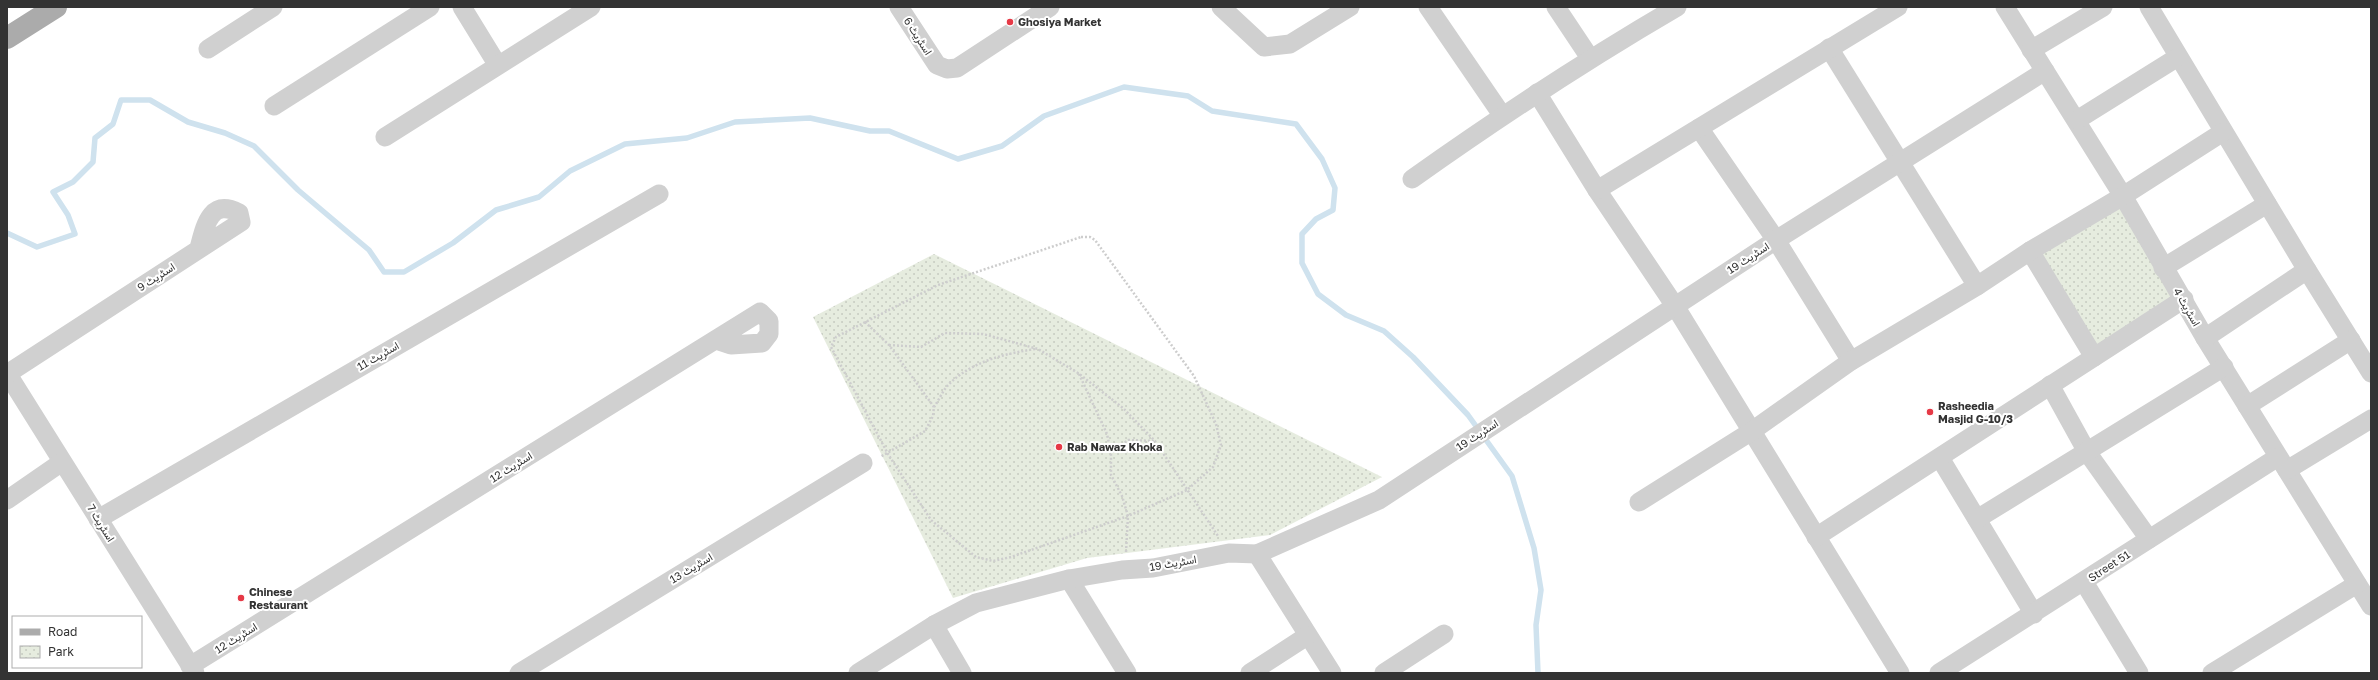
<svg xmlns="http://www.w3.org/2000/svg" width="2378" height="680" viewBox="0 0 2378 680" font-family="'Golos Text',Vazirmatn,sans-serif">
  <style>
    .park { fill: url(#park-dots) }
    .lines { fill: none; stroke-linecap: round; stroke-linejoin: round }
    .stream { stroke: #cfe2ee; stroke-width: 5.5 }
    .path { stroke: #cdcdcd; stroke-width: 2.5; stroke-dasharray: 2 2; stroke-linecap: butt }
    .minor { stroke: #d0d0d0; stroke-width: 19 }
    .major { stroke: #ababab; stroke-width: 22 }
    .poi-dot { fill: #e63946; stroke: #fff; stroke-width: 1.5 }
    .labels { text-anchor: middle; stroke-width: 4; stroke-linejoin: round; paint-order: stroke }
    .poi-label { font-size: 11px; font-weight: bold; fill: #333; stroke: #fff; text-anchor: start }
    .street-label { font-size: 11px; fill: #333; stroke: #fff }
  </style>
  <defs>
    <pattern id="park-dots" width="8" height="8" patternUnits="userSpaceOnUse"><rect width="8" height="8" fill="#e6ecdf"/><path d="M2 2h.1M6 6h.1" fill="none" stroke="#c6cbc0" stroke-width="1.8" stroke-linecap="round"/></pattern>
  </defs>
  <rect width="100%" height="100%" fill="#fff"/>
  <!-- park -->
  <g class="park">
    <path d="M2120,200L2180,299L2096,348L2034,253Z"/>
    <path d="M934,254L1382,477L1270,535L1087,558L953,598L813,317Z"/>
  </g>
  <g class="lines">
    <!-- stream -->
    <path class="stream" d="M7,233L37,247L75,234L68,215L53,192L73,182L93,162L95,138L113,124L121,100H150L188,122L225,133L254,146L298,190L369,250L384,272H404L453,243L496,210L539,197L570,171L625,144L687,138L735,122L810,118L870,131H889L958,159L1002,146L1044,116L1124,87L1188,96L1212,111L1296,124L1322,159L1335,188L1333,210L1316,219L1302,234V263L1318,294L1346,315L1384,331L1413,357L1468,415L1512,476L1534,548L1541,590L1536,625L1538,673"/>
    <!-- path -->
    <g class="path">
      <path d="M1081,237H1090L1095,240L1194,376L1216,424L1221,445L1213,467L1187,490L1128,516L1011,557L993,561L976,557L931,520L888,454L831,347L836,337L938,285Z"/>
      <path d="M865,322L889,345L934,407L933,416L925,431L880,457"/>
      <path d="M889,345L921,347L945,333L983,334L1038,349L1078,373L1123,408L1155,441L1218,536"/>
      <path d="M1079,374L1107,434L1111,453"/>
      <path d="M934,407C939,400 943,390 949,384C973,361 1004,354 1035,349"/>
      <path d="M1126,552L1128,516L1122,496L1111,475V453L1128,440L1155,441"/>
    </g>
    <!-- minor -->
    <g class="minor">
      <path d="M462,7L497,64"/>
      <path d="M899,7L937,65L947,69L957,68L1050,7"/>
      <path d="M1221,7L1264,47L1290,44L1350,7"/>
      <path d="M1428,7L1502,115"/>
      <path d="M1556,7L1590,58"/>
      <path d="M2005,7L2123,196L2205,338L2371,606"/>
      <path d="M2149,7L2307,270L2371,373"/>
      <path d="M1829,48L1977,286"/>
      <path d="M208,49L273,7"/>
      <path d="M2031,50L2103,7"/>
      <path d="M1537,93L1597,190L1675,306L1900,673"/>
      <path d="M274,106L430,7"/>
      <path d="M2077,120L2178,57"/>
      <path d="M1699,128L1776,240L1851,361"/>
      <path d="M385,137L591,7"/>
      <path d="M1412,179C1498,118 1586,60 1677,7"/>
      <path d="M1597,190L1898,7"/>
      <path d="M2030,251L2094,357"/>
      <path d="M2163,268L2267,204"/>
      <path d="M2205,338L2307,270"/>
      <path d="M7,373L195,673"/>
      <path d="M7,374L241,222L239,213C210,198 205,226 199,248"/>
      <path d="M2050,385L2087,452L2149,539"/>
      <path d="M2247,406L2351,340"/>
      <path d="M1940,458L2034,614"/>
      <path d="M2287,470L2371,419"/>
      <path d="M7,500L62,462"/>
      <path d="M1639,502L1752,431L1851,361L1977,286L2030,251L2123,196L2223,132"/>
      <path d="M98,519L659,194"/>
      <path d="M1977,519L2224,367"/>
      <path d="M1816,537L2184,299"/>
      <path d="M1257,554L1332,673"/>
      <path d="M1069,579L1127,673"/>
      <path d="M2084,582L2139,673"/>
      <path d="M934,625L962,673"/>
      <path d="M190,666L760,312L769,321V334L762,343L731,345L716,340"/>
      <path d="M519,673L863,463"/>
      <path d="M858,673L934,625L976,603L1069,579L1122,570L1153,568L1229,553L1257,554L1379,500L1776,240L2045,71"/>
      <path d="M1250,673L1307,636"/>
      <path d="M1384,673L1444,634"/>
      <path d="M1939,673L2278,457"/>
      <path d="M2212,673L2357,584"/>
    </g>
    <!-- major -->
    <path class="major" d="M7,38L56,7"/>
  </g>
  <!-- markers -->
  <g class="poi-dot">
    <circle cx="1010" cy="22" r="4"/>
    <circle cx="1930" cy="412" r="4"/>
    <circle cx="1059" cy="447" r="4"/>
    <circle cx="241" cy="598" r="4"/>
  </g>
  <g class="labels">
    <!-- poi labels -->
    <g class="poi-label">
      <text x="1018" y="26">Ghosiya Market</text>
      <text x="1938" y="410">Rasheedia<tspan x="1938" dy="13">Masjid G-10/3</tspan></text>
      <text x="1067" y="451">Rab Nawaz Khoka</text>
      <text x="249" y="596">Chinese<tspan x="249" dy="13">Restaurant</tspan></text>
    </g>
    <!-- street labels -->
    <g class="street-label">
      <text transform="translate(918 36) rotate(57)" y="4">اسٹریٹ 6</text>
      <text transform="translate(1748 258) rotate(-33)" y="4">اسٹریٹ 19</text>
      <text transform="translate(156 277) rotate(-33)" y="4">اسٹریٹ 9</text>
      <text transform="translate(2187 307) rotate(60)" y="4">اسٹریٹ 4</text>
      <text transform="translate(378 356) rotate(-30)" y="4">اسٹریٹ 11</text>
      <text transform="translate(1477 435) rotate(-33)" y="4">اسٹریٹ 19</text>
      <text transform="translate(511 467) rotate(-32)" y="4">اسٹریٹ 12</text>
      <text transform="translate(101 523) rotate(58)" y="4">اسٹریٹ 7</text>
      <text transform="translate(1173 563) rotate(-10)" y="4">اسٹریٹ 19</text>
      <text transform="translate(2109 566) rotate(-33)" y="4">Street 51</text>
      <text transform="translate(691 568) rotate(-31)" y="4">اسٹریٹ 13</text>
      <text transform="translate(236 638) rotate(-32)" y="4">اسٹریٹ 12</text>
    </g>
  </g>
  <!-- border -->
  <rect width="2378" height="680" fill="none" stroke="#333333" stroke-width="16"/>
  <!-- legend -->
  <rect x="12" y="616" width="130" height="52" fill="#ffffff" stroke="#adadad"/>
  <rect x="20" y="629" width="20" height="6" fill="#ababab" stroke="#adadad"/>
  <text x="48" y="636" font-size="12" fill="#333333">Road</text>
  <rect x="20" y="646" width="20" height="12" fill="url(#park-dots)" stroke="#adadad"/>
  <text x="48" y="656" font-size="12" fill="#333333">Park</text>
</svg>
